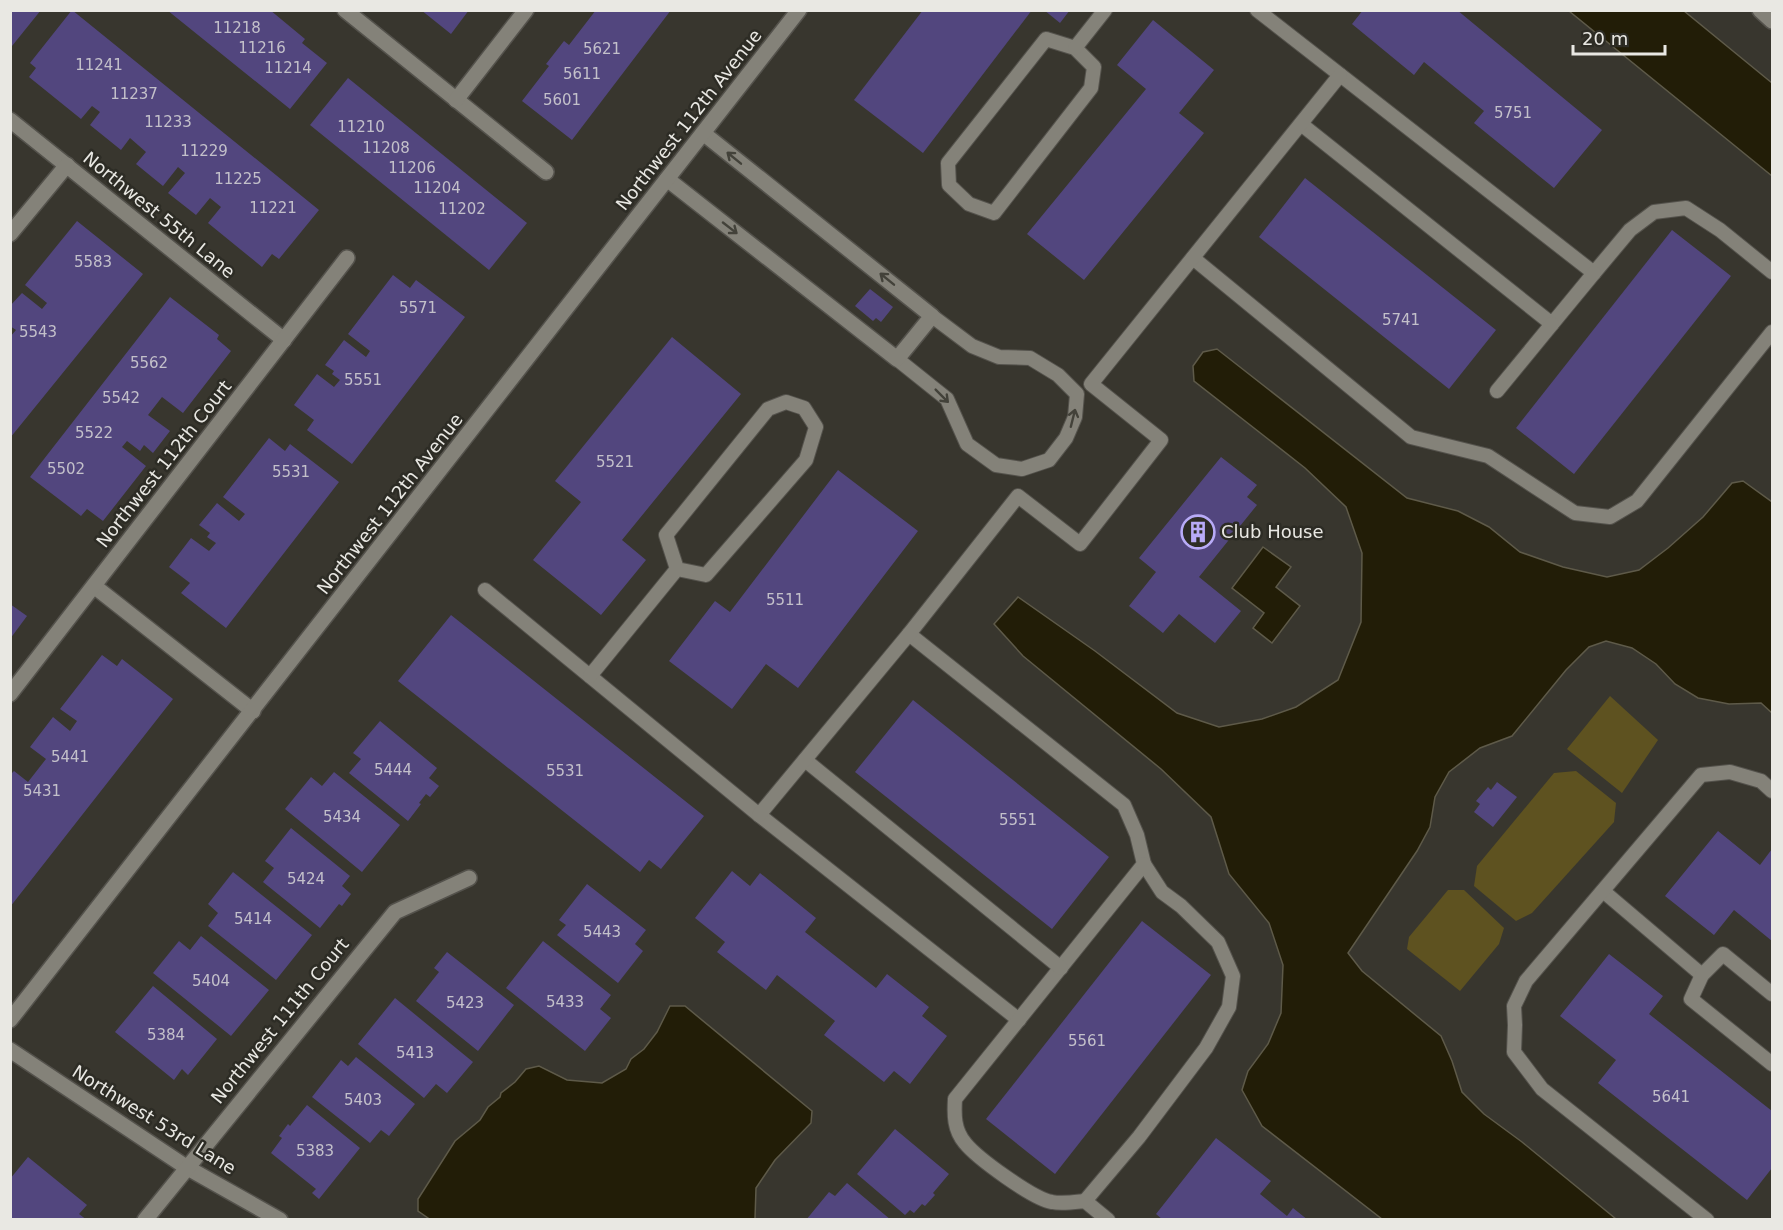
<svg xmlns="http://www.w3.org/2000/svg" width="1783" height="1230" viewBox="0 0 1783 1230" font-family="'DejaVu Sans',sans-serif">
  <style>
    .green { fill: #5e5220 }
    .water { fill: #221d07; stroke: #5e5a49; stroke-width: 1.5 }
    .building { fill: #52467e }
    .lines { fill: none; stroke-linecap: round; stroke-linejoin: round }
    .service-casing { stroke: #54524c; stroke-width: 16 }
    .minor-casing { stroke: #54524c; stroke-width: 18 }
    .tertiary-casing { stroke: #54524c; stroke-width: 18 }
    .service { stroke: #848279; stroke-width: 14 }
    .minor { stroke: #848279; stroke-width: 15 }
    .tertiary { stroke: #848279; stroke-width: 15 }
    .oneway { stroke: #43423a }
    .labels { text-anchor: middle; stroke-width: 5; stroke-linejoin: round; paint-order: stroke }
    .number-label { font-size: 15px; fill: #c3c0ca }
    .street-label { font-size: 18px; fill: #e9e8e3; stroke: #2d2c25 }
    .poi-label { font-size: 18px; fill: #e9e8e3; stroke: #2d2c25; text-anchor: start }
  </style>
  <rect width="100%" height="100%" fill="#38362e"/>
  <!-- green -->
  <g class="green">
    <path d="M1610,696L1658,740L1622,793L1567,749Z"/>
    <path d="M1576,771L1616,803L1614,822L1532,913L1516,921L1474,886L1477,866L1554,773Z"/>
    <path d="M1448,890H1464L1504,928L1499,944L1460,991L1407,949L1409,937Z"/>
  </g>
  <!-- water -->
  <g class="water">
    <path d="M1569,11H1684L1772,83V176Z"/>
    <path d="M1217,349L1407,498L1458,511L1489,527L1520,552L1563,567L1607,577L1639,570L1668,548L1703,517L1732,483L1743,481L1772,502V713L1761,703L1729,704L1698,698L1675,684L1656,664L1632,648L1606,641L1589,647L1566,670L1512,736L1480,748L1449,772L1435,797L1430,827L1417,851L1348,953L1362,971L1441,1036L1452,1061L1462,1092L1484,1114L1522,1142L1616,1219H1382L1262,1126L1242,1090L1248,1071L1268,1044L1281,1013L1283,965L1269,923L1229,874L1211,817L1161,769L1023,656L994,624L1018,597L1095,651L1177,713L1219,727L1262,719L1296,707L1338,680L1361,622L1362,553L1346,507L1305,468L1194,381L1193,366L1203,352Z"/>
    <path d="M1263,547L1291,567L1276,587L1300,606L1272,643L1253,628L1264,613L1232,588Z"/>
    <path d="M670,1006H685L812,1111L811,1123L775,1160L756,1188L755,1219L431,1220L418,1211V1199L455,1141L480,1120L488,1107L500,1097L501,1093L515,1082L526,1069L539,1066L567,1080L602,1083L626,1069L631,1059L644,1049L657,1032Z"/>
  </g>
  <!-- building -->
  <g class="building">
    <path d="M10,10H41L12,46L10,44Z"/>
    <path d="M72,10L319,210L279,259L272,254L262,267L208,223L221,207L210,198L196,215L168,193L185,173L178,167L163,186L136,164L146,152L130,138L121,150L90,125L100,112L92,106L81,119L29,77L36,68L30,63Z"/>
    <path d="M167,10H270L305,39L302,43L327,63L290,109Z"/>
    <path d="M421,10H469L451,34Z"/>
    <path d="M596,10H671L572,140L522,101L549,66L546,64L564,41L569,45Z"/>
    <path d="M923,10H1032L923,153L854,100Z"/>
    <path d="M1044,10H1070L1060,23Z"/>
    <path d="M1363,10H1457L1602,130L1554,188L1474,123L1484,111L1424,62L1414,75L1352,24Z"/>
    <path d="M1153,20L1214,70L1179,113L1204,133L1084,280L1027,234L1146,89L1117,65Z"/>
    <path d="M348,78L527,223L489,270L310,125Z"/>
    <path d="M1305,178L1496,330L1449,389L1259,237Z"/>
    <path d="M77,221L143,274L10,438V337L16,330L10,326V306L22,293L42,309L47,303L25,285Z"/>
    <path d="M1672,230L1731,276L1574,474L1516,428Z"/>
    <path d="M393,275L410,288L416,280L465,317L352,464L307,430L314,420L294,405L317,374L334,387L340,380L332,374L334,371L325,365L344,340L366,357L370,351L348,334Z"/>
    <path d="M870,289L893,307L881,322L876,318L873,321L855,306Z"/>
    <path d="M170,297L219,335L217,339L231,351L183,413L162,397L148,415L170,431L153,453L144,445L140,451L127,441L122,447L146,466L103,521L87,509L81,516L30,477Z"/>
    <path d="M672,337L741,394L622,540L646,560L601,615L533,560L581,502L555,481Z"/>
    <path d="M269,438L285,451L290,444L339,482L226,628L181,593L190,583L169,567L191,538L209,551L216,543L207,537L210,533L199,525L217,503L239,521L245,514L223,497Z"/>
    <path d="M1221,457L1257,485L1247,497L1257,505L1199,577L1241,611L1215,643L1179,614L1163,633L1129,606L1156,572L1139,558Z"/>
    <path d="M838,470L918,531L798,688L766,664L732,709L669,661L715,601L730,612Z"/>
    <path d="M10,604L27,616L10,639Z"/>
    <path d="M451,615L704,816L661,869L649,860L640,872L398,681Z"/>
    <path d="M102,655L117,666L122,659L173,699L10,907V775L14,771L28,782L46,759L30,747L53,717L70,731L77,721L60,709Z"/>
    <path d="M913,700L1109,857L1052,929L855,772Z"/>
    <path d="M380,721L437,768L429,778L439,786L430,797L426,794L419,803L421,804L408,821L349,773L361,759L353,753Z"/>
    <path d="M334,772L400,825L362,872L285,809L311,777L322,786Z"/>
    <path d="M1497,782L1517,797L1493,827L1474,812L1480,804L1476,801L1488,787L1491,790Z"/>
    <path d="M291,828L350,876L342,886L351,894L342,906L339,904L320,928L263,882L274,868L265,861Z"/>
    <path d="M1718,831L1760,865L1772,849V941L1734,910L1714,935L1665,896Z"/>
    <path d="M732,871L750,886L760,873L816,918L805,932L876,988L887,974L929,1007L922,1016L947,1036L910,1084L894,1071L884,1082L824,1035L835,1021L777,975L766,990L717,952L725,942L695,918Z"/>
    <path d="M233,872L312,935L276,980L208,926L218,913L208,904Z"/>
    <path d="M587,884L646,930L635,944L643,951L618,983L557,935L566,925L559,920Z"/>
    <path d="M1142,921L1211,975L1055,1174L986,1119Z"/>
    <path d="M201,936L269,990L231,1036L153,973L179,941L190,950Z"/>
    <path d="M543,941L611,995L600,1009L611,1018L585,1051L506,988Z"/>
    <path d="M447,952L514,1005L478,1051L416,1001L439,972L434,968Z"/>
    <path d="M1609,954L1663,996L1649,1014L1772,1111V1168L1747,1200L1598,1083L1616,1060L1560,1016Z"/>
    <path d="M153,986L217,1039L188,1075L182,1069L174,1080L115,1032Z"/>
    <path d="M395,998L473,1062L447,1093L436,1084L424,1098L358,1044Z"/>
    <path d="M356,1057L415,1104L389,1136L381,1130L370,1143L312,1097L341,1060L348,1066Z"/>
    <path d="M307,1105L360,1148L319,1199L312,1193L316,1189L271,1153L282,1138L279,1136L288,1124L290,1126Z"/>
    <path d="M895,1129L949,1174L933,1193L935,1195L925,1206L922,1204L914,1213L910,1210L905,1215L857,1174Z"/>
    <path d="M1216,1138L1271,1181L1260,1194L1287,1216L1293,1208L1308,1220H1163L1156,1214Z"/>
    <path d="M28,1157L87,1205L79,1214L87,1220H14L10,1217V1179Z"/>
    <path d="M847,1183L891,1220H806L829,1192L835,1196Z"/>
  </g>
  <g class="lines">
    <defs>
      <g id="service">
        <path d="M1257,10L1594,273L1630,230L1654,212L1686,208L1720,230L1772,272"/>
        <path d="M1046,39L1075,48L1094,67L1091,88L994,213L969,204L949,185L948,163Z"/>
        <path d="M1075,48L1105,10"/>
        <path d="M1301,124L1552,324L1594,273"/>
        <path d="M1193,258L1411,437L1488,456L1575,513L1610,517L1637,501L1772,332"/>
        <path d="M897,359L947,399L967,444L996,465L1022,469L1049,460L1066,438L1075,417L1077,394L1058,375L1030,358L999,357L972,346L932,316"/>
        <path d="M1497,391L1552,324"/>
        <path d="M485,590L759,815L1019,1020"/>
        <path d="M909,634L1124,805L1137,835L1144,864L955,1099C954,1115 954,1130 965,1143C977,1158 1033,1199 1052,1202C1062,1204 1075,1202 1085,1201L1108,1220"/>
        <path d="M590,676L677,569L706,575L806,460L816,427L804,408L786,402L768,409L666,535L677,569"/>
        <path d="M805,760L1061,968"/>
        <path d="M759,815L909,634L1018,496L1080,544L1161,440L1091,384L1340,75"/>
        <path d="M1603,891L1702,975"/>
        <path d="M1772,994L1723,954L1702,975L1691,999L1772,1064"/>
        <path d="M1085,1201L1139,1137L1206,1048L1229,1007L1233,976L1218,942L1181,906L1162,892L1144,864"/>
        <path d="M1707,1220L1542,1089L1514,1052L1515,1025L1514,1006L1526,981L1701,775L1730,772L1761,781L1772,791"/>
      </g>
      <g id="minor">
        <path d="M345,10L546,172"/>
        <path d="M456,100L526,10"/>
        <path d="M10,120L284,340"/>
        <path d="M667,179L897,359L932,316L703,133"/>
        <path d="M10,234L67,165"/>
        <path d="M94,586L253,711"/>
        <path d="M10,694L347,258"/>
        <path d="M10,1050L186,1167L280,1220"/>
        <path d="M145,1220L395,912L469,878"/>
      </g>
      <g id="tertiary">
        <path d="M1760,10L1772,21"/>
        <path d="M10,1020L799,10"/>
      </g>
    </defs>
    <!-- service casing -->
    <use href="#service" class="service-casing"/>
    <!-- minor casing -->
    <use href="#minor" class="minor-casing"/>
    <!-- tertiary casing -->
    <use href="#tertiary" class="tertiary-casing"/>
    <!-- service -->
    <use href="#service" class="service"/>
    <!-- minor -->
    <use href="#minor" class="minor"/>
    <!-- tertiary -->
    <use href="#tertiary" class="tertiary"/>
  </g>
  <!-- one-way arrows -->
  <defs><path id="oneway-shaft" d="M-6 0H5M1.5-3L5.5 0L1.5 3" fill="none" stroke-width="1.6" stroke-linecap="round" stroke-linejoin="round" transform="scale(1.5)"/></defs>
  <g class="oneway">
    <use href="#oneway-shaft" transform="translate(734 158) rotate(-141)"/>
    <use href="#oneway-shaft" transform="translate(730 228) rotate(38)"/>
    <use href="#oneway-shaft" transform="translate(887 279) rotate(-141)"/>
    <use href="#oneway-shaft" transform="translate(942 396) rotate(45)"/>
    <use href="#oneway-shaft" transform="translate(1073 418) rotate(-76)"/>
  </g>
  <!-- icons -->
  <defs>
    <symbol id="building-ring" viewBox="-11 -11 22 22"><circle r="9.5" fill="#2d2c25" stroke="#b8abf7" stroke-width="1.5"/><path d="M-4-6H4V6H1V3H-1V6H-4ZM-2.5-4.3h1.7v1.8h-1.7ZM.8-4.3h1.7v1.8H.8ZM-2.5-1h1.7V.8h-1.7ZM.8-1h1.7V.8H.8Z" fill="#b8abf7"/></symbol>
  </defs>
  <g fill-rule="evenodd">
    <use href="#building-ring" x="1179" y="513" width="38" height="38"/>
  </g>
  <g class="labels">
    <!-- number labels -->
    <g class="number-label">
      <text x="237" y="33">11218</text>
      <text x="262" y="53">11216</text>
      <text x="602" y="54">5621</text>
      <text x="99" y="70">11241</text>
      <text x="288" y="73">11214</text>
      <text x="582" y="79">5611</text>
      <text x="134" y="99">11237</text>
      <text x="562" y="105">5601</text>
      <text x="1513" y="118">5751</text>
      <text x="168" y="127">11233</text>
      <text x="361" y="132">11210</text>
      <text x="386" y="153">11208</text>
      <text x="204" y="156">11229</text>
      <text x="412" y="173">11206</text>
      <text x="238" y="184">11225</text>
      <text x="437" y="193">11204</text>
      <text x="273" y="213">11221</text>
      <text x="462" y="214">11202</text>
      <text x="93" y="267">5583</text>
      <text x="418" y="313">5571</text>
      <text x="1401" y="325">5741</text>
      <text x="38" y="337">5543</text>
      <text x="149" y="368">5562</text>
      <text x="363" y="385">5551</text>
      <text x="121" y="403">5542</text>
      <text x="94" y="438">5522</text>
      <text x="615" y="467">5521</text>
      <text x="66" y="474">5502</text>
      <text x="291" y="477">5531</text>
      <text x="785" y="605">5511</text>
      <text x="70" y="762">5441</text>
      <text x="393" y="775">5444</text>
      <text x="565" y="776">5531</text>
      <text x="42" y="796">5431</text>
      <text x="342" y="822">5434</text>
      <text x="1018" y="825">5551</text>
      <text x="306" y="884">5424</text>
      <text x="253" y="924">5414</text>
      <text x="602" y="937">5443</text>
      <text x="211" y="986">5404</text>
      <text x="565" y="1007">5433</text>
      <text x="465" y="1008">5423</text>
      <text x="166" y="1040">5384</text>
      <text x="1087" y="1046">5561</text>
      <text x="415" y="1058">5413</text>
      <text x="1671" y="1102">5641</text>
      <text x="363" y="1105">5403</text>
      <text x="315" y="1156">5383</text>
    </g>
    <!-- street labels -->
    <g class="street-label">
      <text transform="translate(689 120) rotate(-52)" y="6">Northwest 112th Avenue</text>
      <text transform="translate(159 215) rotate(39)" y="6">Northwest 55th Lane</text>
      <text transform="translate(164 464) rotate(-52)" y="6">Northwest 112th Court</text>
      <text transform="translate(390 504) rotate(-52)" y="6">Northwest 112th Avenue</text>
      <text transform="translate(280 1021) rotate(-51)" y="6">Northwest 111th Court</text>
      <text transform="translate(154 1120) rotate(32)" y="6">Northwest 53rd Lane</text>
    </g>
    <!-- poi labels -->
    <g class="poi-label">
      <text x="1221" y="538">Club House</text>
    </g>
  </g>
  <!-- border -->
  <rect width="1783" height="1230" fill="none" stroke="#e9e8e3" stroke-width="24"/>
  <!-- scale -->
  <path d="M1573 45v9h92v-9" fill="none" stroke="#e9e8e3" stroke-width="3"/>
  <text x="1582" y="45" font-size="18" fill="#e9e8e3" stroke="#2d2c25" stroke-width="4.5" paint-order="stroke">20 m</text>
</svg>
